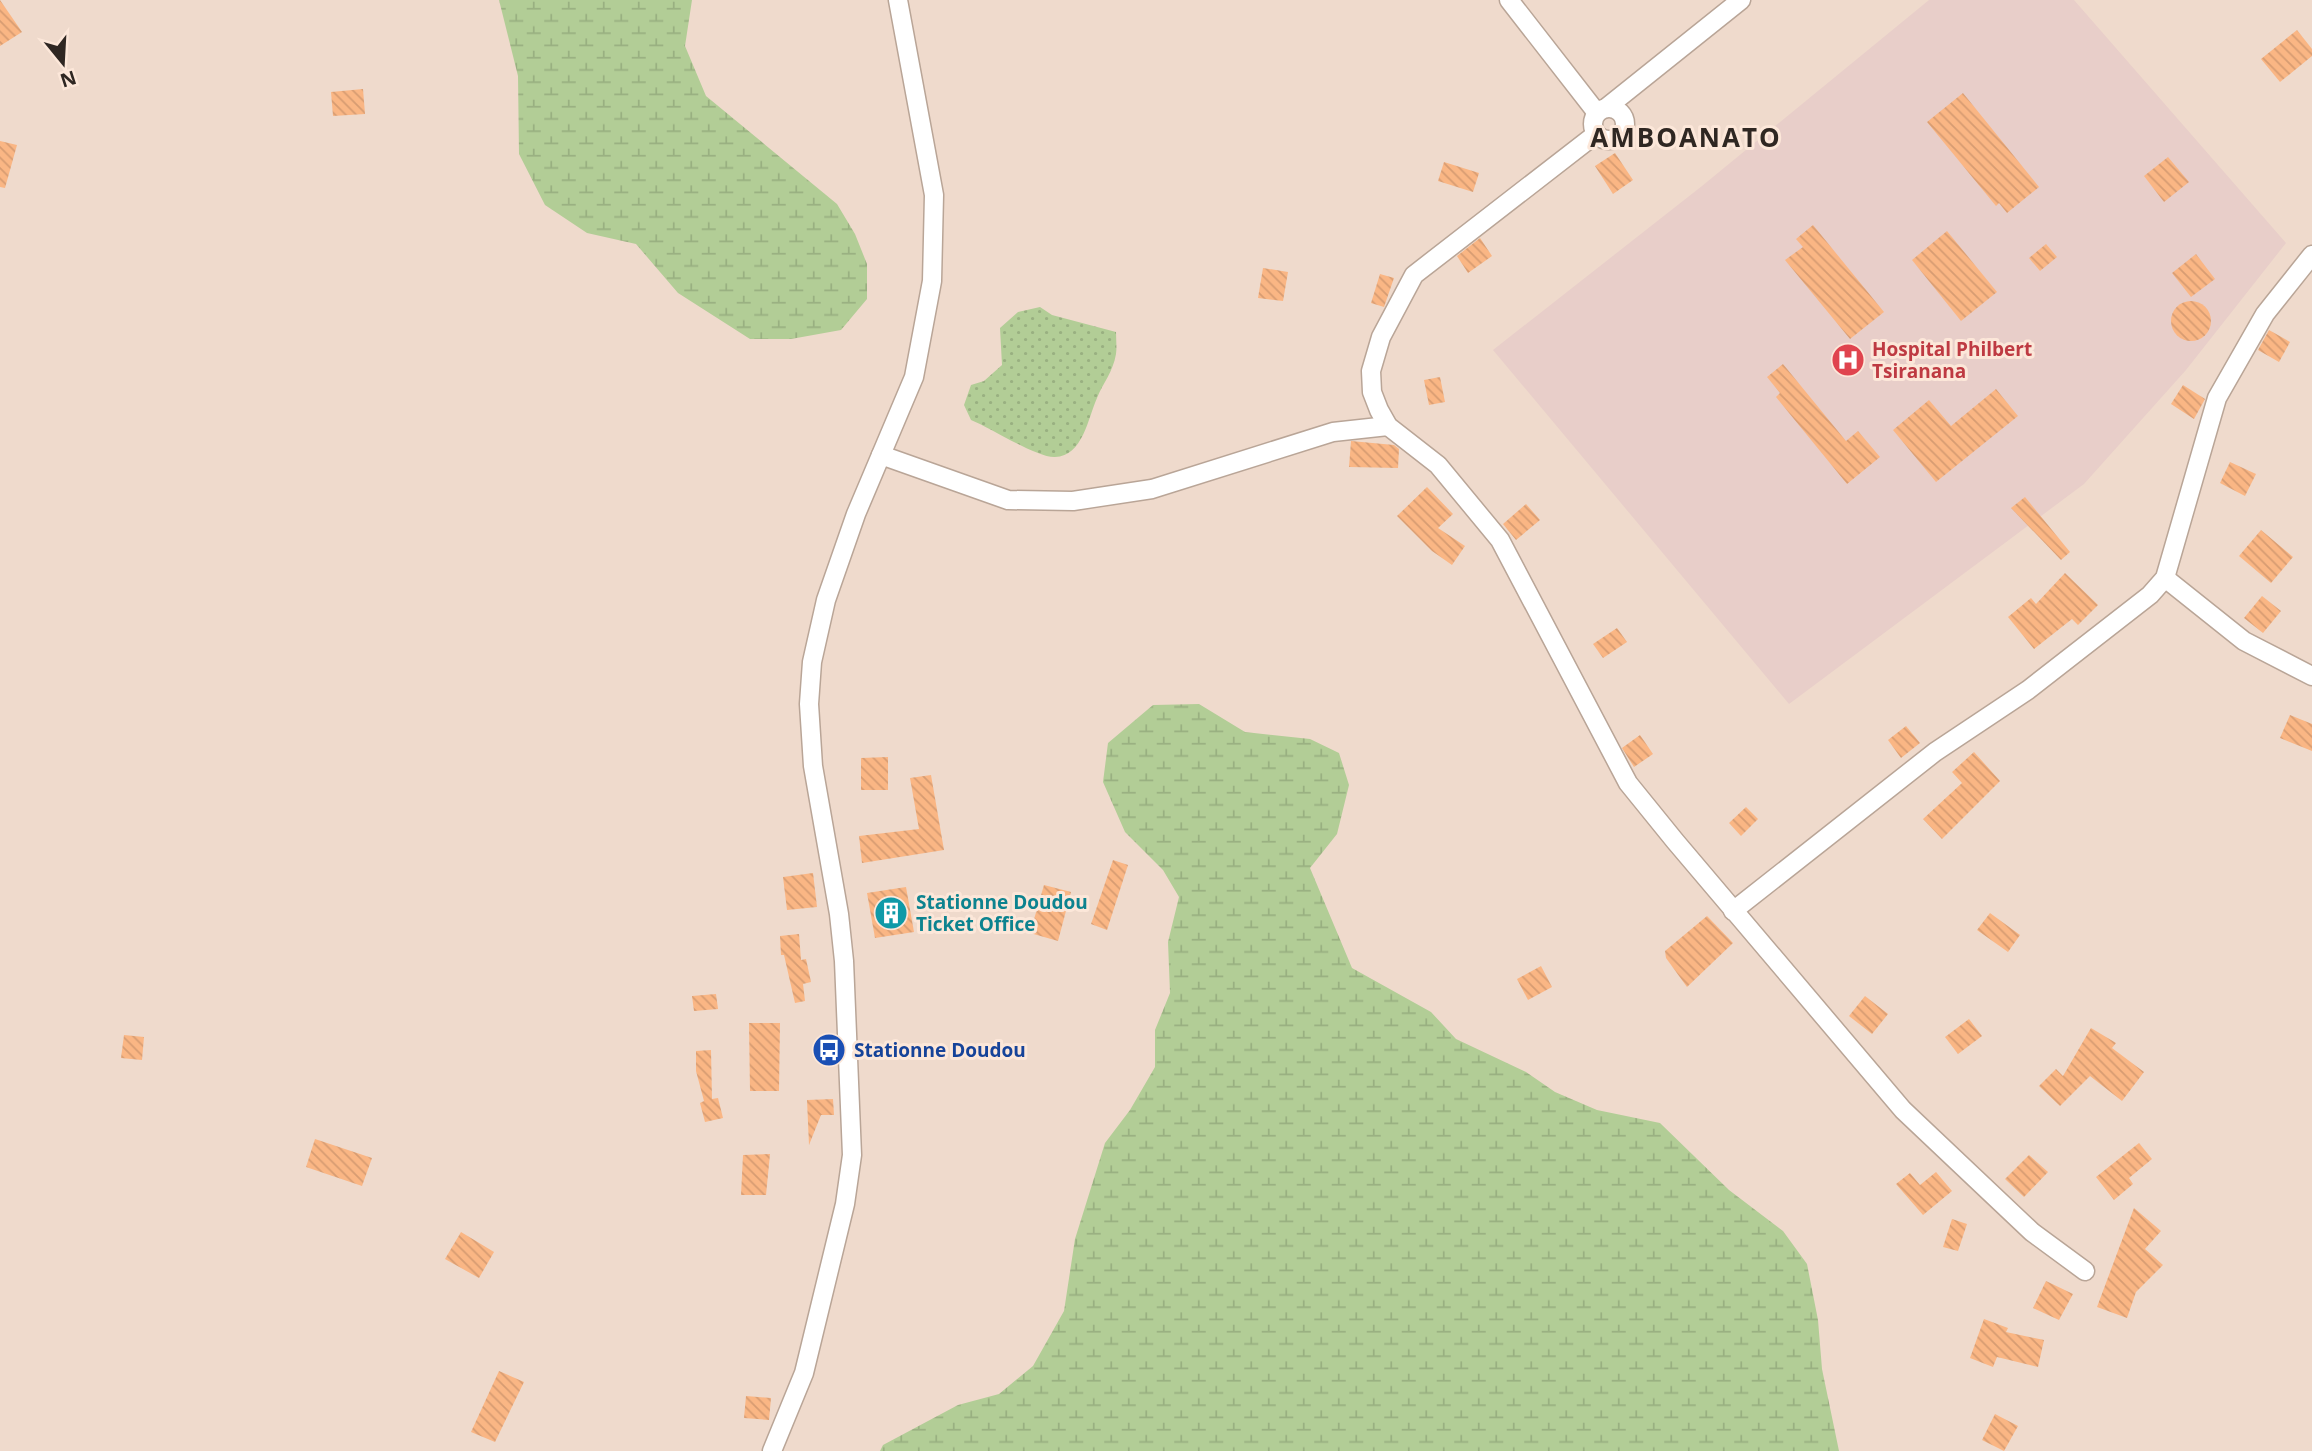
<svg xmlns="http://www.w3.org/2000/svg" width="2312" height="1451" viewBox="0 0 2312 1451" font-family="'Open Sans',sans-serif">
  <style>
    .medical { fill: #e8cec9 }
    .grass { fill: url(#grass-dots) }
    .wetland { fill: url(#wetland-marsh) }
    .building { fill: url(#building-back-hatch) }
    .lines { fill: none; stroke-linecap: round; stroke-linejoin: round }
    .street-casing { stroke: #b9a597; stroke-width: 21 }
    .street { stroke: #fff; stroke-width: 18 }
    .labels { text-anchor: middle; stroke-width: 6; stroke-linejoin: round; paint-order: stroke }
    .health-label { font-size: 19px; font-weight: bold; fill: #be3a42; stroke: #fce7d9; text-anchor: start }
    .culture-label { font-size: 19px; font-weight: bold; fill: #0d838f; stroke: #fce7d9; text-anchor: start }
    .transit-label { font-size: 19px; font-weight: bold; fill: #164399; stroke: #fce7d9; text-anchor: start }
    .district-label { font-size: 26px; font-weight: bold; letter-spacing: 2px; fill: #2f2722; stroke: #fce7d9 }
  </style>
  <defs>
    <pattern id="grass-dots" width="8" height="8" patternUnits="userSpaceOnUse" patternTransform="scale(1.75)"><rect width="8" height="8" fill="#b2cd96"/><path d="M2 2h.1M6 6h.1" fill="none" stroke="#99b081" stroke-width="1.8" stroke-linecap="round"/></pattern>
    <pattern id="wetland-marsh" width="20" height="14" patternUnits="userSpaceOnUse" patternTransform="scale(1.75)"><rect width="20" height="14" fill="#b2cd96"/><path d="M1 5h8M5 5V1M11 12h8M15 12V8" fill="none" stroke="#99b081"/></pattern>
    <pattern id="building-back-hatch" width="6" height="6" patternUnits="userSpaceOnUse" patternTransform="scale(1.75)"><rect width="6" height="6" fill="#fab684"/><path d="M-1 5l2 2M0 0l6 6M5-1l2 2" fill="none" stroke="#d79c72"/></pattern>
  </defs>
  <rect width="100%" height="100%" fill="#efdacc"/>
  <!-- medical -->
  <path class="medical" d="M1929,0H2074L2286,243L2186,370L2084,484L1789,704L1493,350L1702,186Z"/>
  <!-- grass -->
  <path class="grass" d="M1040,307L1052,315L1116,332C1116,339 1117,347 1116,354C1113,372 1103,383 1097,398C1088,418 1083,456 1055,457C1037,458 991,428 971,420L964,405L971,385L984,381L1002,365L1000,328L1018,312Z"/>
  <!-- wetland -->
  <g class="wetland">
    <path d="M499,0H692L685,46L706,96L837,204L855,234L867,264V299L841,330L791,339H750L678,293L636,244L587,233L545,205L519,154L518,76Z"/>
    <path d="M1199,704L1245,732L1310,739L1339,753L1349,785L1337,834L1310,868L1352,968L1431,1012L1456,1039L1526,1072L1555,1092L1597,1110L1660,1123L1729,1190L1783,1231L1807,1264L1818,1320L1822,1369L1839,1451H880L883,1445L958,1405L999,1394L1033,1366L1064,1311L1075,1239L1105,1143L1130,1110L1155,1067V1030L1170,993L1168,942L1179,897L1163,870L1125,832L1103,782L1108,743L1153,705Z"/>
  </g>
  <!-- building -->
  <g class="building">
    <path d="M0,0L22,32L0,46Z"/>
    <path d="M2297,30L2312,49V56L2280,82L2261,59Z"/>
    <path d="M363,89L365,114L333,116L331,92Z"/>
    <path d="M1963,93L2039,187L2007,213L1999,203L1996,206L1927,122Z"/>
    <path d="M0,141L17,145L5,188L0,187Z"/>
    <path d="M1615,153L1633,180L1613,194L1595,166Z"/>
    <path d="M2168,157L2189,182L2164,202L2144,176Z"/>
    <path d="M1444,162L1479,173L1473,192L1438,181Z"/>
    <path d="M1813,225L1884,312L1850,339L1785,260L1803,247L1796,239Z"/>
    <path d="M1947,231L1997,292L1961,321L1912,260Z"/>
    <path d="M1480,238L1492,256L1468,273L1457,256Z"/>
    <path d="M2046,244L2057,257L2040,271L2029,258Z"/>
    <path d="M2196,254L2215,279L2191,297L2172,273Z"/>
    <path d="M1263,268L1288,272L1283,301L1258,298Z"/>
    <path d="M1380,274L1394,278L1384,307L1371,303Z"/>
    <circle cx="2191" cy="321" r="20"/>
    <path d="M2269,330L2290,342L2279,362L2258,350Z"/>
    <path d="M1783,364L1846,441L1858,431L1880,457L1847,484L1776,397L1780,393L1767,377Z"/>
    <path d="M1440,377L1445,402L1429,405L1424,380Z"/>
    <path d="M2183,385L2205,399L2194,419L2171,404Z"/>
    <path d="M1996,389L2018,416L1936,482L1893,430L1929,400L1951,426Z"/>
    <path d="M1351,441L1394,445L1399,449L1398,468L1349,467Z"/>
    <path d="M2230,462L2256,474L2245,496L2220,483Z"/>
    <path d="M1427,487L1453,514L1438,528L1465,546L1452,565L1432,551L1397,516Z"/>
    <path d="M2025,497L2070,552L2061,560L2011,508Z"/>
    <path d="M1526,504L1540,520L1516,540L1503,524Z"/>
    <path d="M2261,530L2293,557L2271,583L2239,556Z"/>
    <path d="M2065,573L2098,605L2078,625L2072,619L2034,649L2008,617L2031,598L2036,604Z"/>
    <path d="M2262,596L2281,611L2263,633L2244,618Z"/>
    <path d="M1617,628L1627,642L1603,658L1593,644Z"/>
    <path d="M2290,715L2312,724V751L2280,738Z"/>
    <path d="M1906,726L1920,743L1901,758L1888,740Z"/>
    <path d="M1640,735L1653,754L1634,767L1622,748Z"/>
    <path d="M1974,752L2000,781L1942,839L1923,819L1962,783L1952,772Z"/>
    <path d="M888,757V790H861V758Z"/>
    <path d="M931,775L944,850L862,863L859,836L919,829L910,778Z"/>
    <path d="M1746,807L1758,819L1741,836L1729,823Z"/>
    <path d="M1113,860L1128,865L1107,930L1091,924Z"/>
    <path d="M813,873L817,907L787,910L783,877Z"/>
    <path d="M1044,885L1071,892L1058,941L1030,933Z"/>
    <path d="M906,887L914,932L875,938L867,893Z"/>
    <path d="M1990,913L2020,935L2008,952L1977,930Z"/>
    <path d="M1707,916L1733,943L1687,987L1666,958L1665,951Z"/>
    <path d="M799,934L801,960L806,959L811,982L803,984L805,1001L795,1003L784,955H781L780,936Z"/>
    <path d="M1541,966L1552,987L1528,1000L1517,979Z"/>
    <path d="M716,994L718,1009L694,1011L692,996Z"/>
    <path d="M1865,996L1888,1014L1872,1034L1849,1016Z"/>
    <path d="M1969,1019L1982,1036L1958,1054L1945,1037Z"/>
    <path d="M749,1023H780L779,1091H750Z"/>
    <path d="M2091,1028L2116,1043L2112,1048L2144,1072L2122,1101L2090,1076L2060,1106L2039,1086L2056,1069L2063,1076Z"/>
    <path d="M124,1035L144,1037L142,1060L121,1058Z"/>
    <path d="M711,1050L712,1099L718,1098L723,1118L705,1122L700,1103L704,1101L696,1071V1051Z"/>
    <path d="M833,1099L834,1115H821L809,1145L807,1100Z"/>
    <path d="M315,1139L372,1158L362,1186L306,1167Z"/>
    <path d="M2139,1143L2152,1159L2129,1178L2133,1184L2114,1200L2096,1177Z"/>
    <path d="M770,1154L766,1195H741L743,1155Z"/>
    <path d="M2029,1155L2048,1172L2024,1197L2005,1179Z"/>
    <path d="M1936,1172L1952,1191L1923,1215L1896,1184L1910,1173L1920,1185Z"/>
    <path d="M2134,1208L2161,1231L2145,1249L2163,1265L2136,1292L2127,1318L2097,1307Z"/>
    <path d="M1952,1219L1967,1224L1958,1251L1943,1247Z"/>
    <path d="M461,1232L494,1252L479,1278L445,1259Z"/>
    <path d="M2046,1281L2073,1294L2059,1320L2033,1308Z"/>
    <path d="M1984,1319L2008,1328L2006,1332L2044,1340L2038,1367L1997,1357L1993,1367L1970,1358Z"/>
    <path d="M499,1371L524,1382L495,1442L471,1432Z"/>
    <path d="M746,1396L771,1398L769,1420L744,1418Z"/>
    <path d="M1995,1414L2018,1426L2004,1451L1982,1440Z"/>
  </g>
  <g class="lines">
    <defs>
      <g id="street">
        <path d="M1509,0L1597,113"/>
        <path d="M1606,108L1741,0"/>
        <circle cx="1609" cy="124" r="16"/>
        <path d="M1596,134L1414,275L1381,337L1371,371L1372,392L1379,410L1388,426L1438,465L1500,540L1628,783L1675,841L1903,1110L2032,1232L2085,1271"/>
        <path d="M881,455L1008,500L1073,501L1152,489L1333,432L1388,426"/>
        <path d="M2165,578L2244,641L2312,676"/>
        <path d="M1733,911L1935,752L2028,690L2150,595L2165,578L2217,398L2265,314L2312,255"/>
        <path d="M772,1451L804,1373L845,1204L852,1155L844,961L839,914L813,766L809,704L812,662L826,600L856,514L914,377L932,281L934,195L898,0"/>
      </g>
    </defs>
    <!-- street casing -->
    <use href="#street" class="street-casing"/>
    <!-- street -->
    <use href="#street" class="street"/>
  </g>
  <!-- icons -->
  <defs>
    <symbol id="hospital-disc" viewBox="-11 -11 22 22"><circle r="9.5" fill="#e0444e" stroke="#fce7d9"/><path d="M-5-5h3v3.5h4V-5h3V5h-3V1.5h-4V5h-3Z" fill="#fff"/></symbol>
    <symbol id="building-disc" viewBox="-11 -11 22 22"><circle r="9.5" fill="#0f9aa8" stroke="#fce7d9"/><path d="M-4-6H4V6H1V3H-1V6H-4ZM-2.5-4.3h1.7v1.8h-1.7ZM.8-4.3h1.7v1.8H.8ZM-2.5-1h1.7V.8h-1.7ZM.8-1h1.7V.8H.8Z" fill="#fff"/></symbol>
    <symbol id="bus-disc" viewBox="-11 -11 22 22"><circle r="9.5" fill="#1a4fb4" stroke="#fce7d9"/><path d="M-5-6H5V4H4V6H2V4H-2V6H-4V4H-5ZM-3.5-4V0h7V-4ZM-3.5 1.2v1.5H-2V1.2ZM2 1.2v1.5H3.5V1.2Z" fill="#fff"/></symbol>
  </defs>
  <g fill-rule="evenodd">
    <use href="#hospital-disc" x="1829" y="341" width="38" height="38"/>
    <use href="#building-disc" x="872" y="894" width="38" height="38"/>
    <use href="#bus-disc" x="810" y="1031" width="38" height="38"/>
  </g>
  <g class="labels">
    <!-- health labels -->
    <g class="health-label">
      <text x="1872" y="356">Hospital Philbert<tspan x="1872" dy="22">Tsiranana</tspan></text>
    </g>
    <!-- culture labels -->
    <g class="culture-label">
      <text x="916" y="909">Stationne Doudou<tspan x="916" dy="22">Ticket Office</tspan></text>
    </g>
    <!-- transit labels -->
    <g class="transit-label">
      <text x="854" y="1057">Stationne Doudou</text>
    </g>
    <!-- district labels -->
    <g class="district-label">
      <text x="1686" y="147">AMBOANATO</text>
    </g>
  </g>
  <!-- north arrow -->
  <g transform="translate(63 63) rotate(162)" stroke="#fce7d9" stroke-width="5" paint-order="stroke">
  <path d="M0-5L12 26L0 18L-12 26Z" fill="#2f2722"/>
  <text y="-10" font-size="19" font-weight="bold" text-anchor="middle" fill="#2f2722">N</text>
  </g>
</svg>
